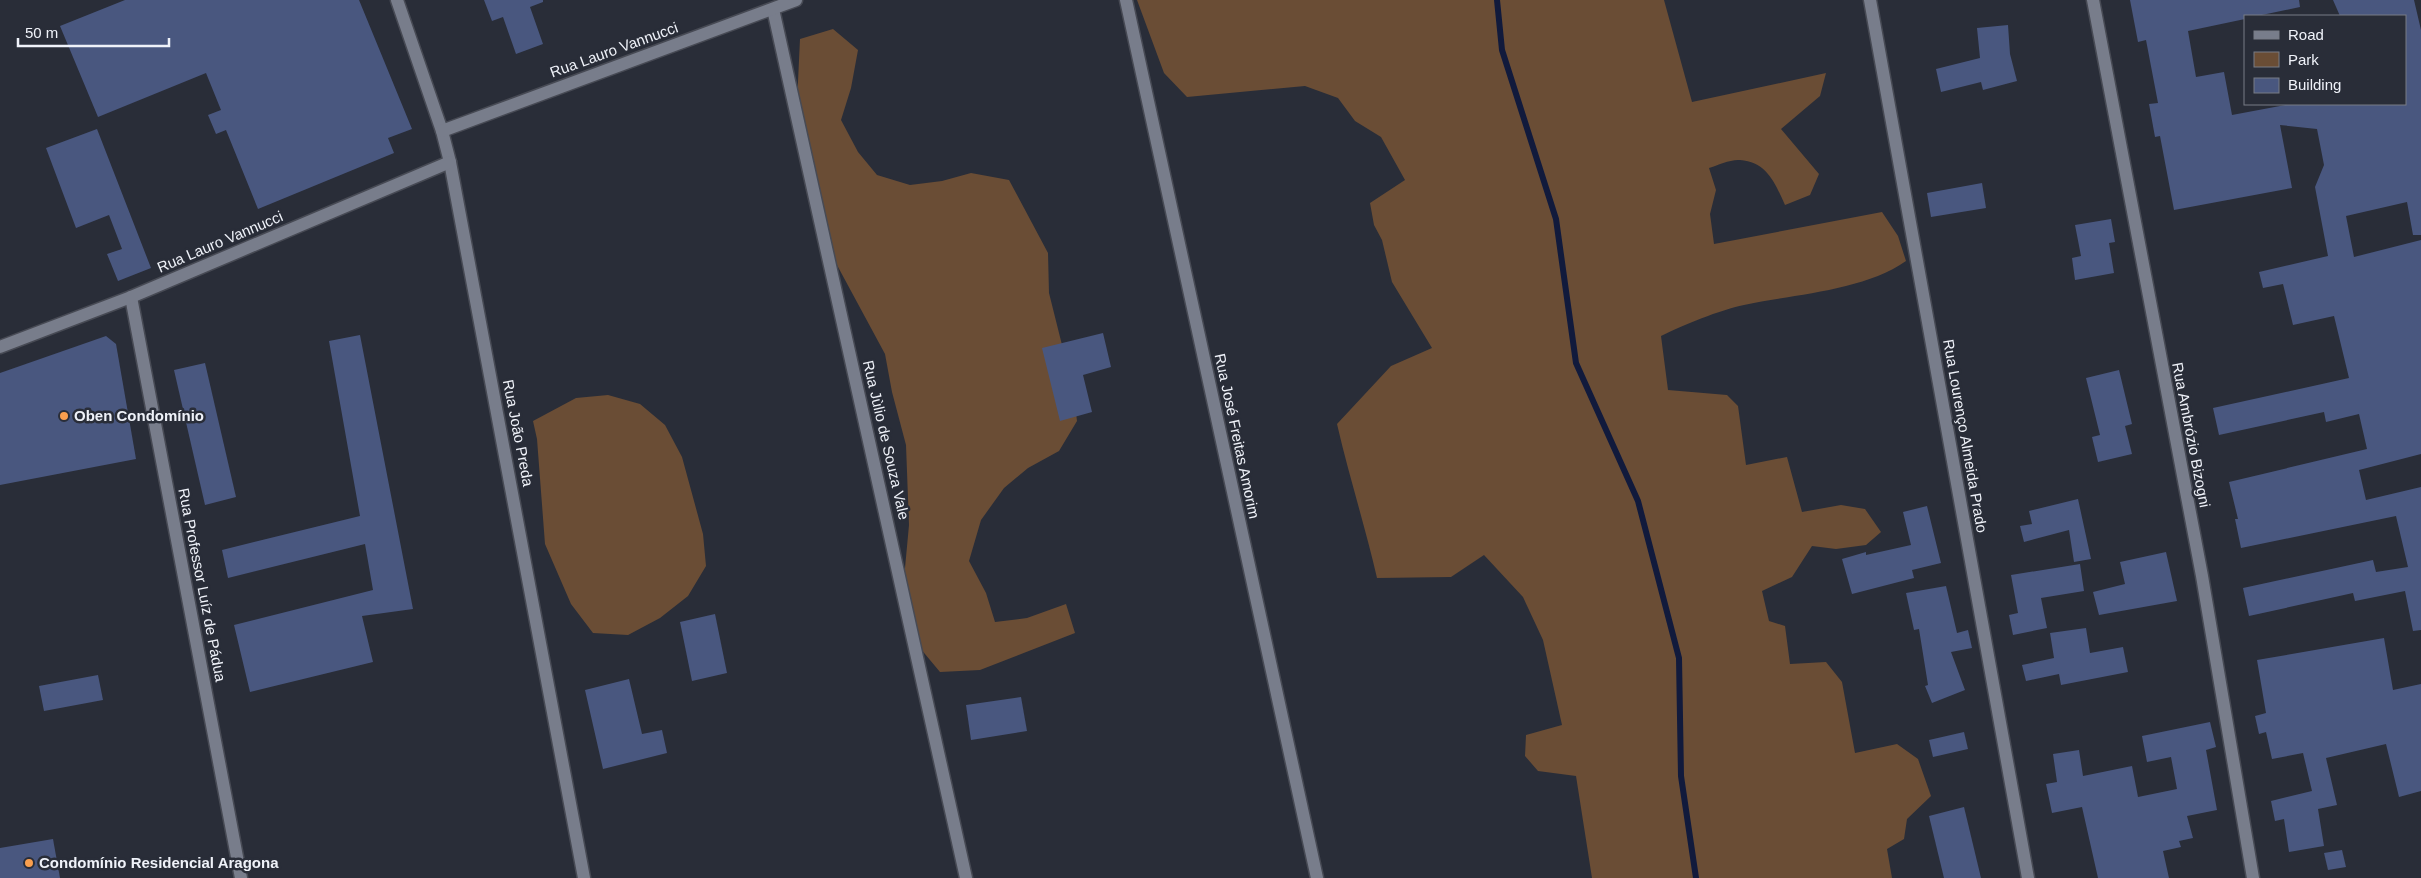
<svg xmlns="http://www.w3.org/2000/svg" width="2421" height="878" viewBox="0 0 2421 878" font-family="Helvetica,sans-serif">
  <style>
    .green { fill: #6a4d35 }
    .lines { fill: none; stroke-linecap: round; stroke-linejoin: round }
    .stream { stroke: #111a3c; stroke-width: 6 }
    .building { fill: #49577f }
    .minor-casing { stroke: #474a54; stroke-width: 15 }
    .minor { stroke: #787d8b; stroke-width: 12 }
    .poi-dot { fill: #fa9f4e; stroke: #292d38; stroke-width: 2 }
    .labels { text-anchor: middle; stroke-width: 5; stroke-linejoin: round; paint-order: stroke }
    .street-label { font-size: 15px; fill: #eff2f9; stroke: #292d38 }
    .poi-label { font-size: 15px; font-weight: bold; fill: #eff2f9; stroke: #292d38; text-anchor: start }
  </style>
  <rect width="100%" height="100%" fill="#292d38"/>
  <!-- green -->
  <g class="green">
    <path d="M1137,0H1664L1692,102L1826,73L1820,96L1781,129L1819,174L1810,195L1785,205C1775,183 1767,162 1740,160C1731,159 1718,165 1709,168L1716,190L1710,214L1714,244L1882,212L1898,236L1906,261C1863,291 1795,294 1744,305C1720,310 1683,325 1661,336L1668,390L1727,395L1738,406L1746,465L1787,457L1802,512L1841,505L1865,509L1881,532L1866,545L1836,549L1812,546L1792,577L1762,591L1769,621L1785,626L1790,664L1826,662L1842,682L1855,753L1897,744L1918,759L1931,796L1907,819L1904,839L1887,849L1892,878H1592L1576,776L1538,771L1525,756L1526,735L1562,725L1543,640L1523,597L1484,555L1451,577L1377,578C1365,526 1349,476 1337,424L1391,366L1432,348L1392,282L1382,240L1374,225L1370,203L1405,180L1381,137L1355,121L1338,98L1305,86L1187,97L1164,73Z"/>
    <path d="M833,29L858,50L851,88L841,120L858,152L877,175L910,185L942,181L971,173L1009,180L1048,253L1049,293L1073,389L1077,421L1059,451L1028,468L1004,488L981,520L969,561L986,593L995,622L1027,618L1066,604L1075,633L980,670L940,672L920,648L901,611L909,525L906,445L892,392L885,354L817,228L808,199L799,156L797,103L800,39Z"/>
    <path d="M608,395L640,404L665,425L682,457L703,534L706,566L688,596L660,618L628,635L593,633L571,604L545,544L537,439L533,421L576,398Z"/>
  </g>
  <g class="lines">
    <!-- stream -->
    <path class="stream" d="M1497,0L1502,50L1556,219L1576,363L1638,501L1679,658L1681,776L1696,878"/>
  </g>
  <!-- building -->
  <g class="building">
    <path d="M125,0H359L412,129L388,138L394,153L258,209L226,130L216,134L208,115L221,110L206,73L98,117L60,26Z"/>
    <path d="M484,0H543V2L530,7L543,44L516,54L503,17L492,21Z"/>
    <path d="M2130,0H2299L2300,7L2257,16H2245V19L2188,31L2196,77L2224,72L2232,115L2290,104H2405V16H2340L2333,0H2414L2421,30V235H2413L2407,202L2346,216L2354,257L2421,240V454L2359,470L2366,500L2421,487V630L2413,631L2405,591L2355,601L2353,593L2249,616L2243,588L2373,560L2376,572L2408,567L2396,516L2241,548L2235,519H2238L2229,482L2367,449L2359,414L2326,422L2324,412L2219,435L2213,408L2349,378L2334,316L2293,325L2283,284L2263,288L2259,272L2328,256L2315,187L2324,165L2317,129L2280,125L2292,188L2174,210L2160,136L2155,137L2149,104L2158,103L2146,40L2138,42Z"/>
    <path d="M2008,25L2010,54L2017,81L1983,90L1981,82L1941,92L1936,69L1980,58L1977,28Z"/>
    <path d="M97,129L151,268L118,281L107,254L122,249L109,215L76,228L46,148Z"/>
    <path d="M1982,183L1986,208L1931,217L1927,193Z"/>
    <path d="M2111,219L2115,242L2109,243L2114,273L2075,280L2072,258L2081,256L2075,225Z"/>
    <path d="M1103,333L1111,367L1083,375L1092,412L1060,421L1042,348Z"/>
    <path d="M360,335L413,609L362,616L373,662L250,692L234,625L373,590L365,544L228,578L222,550L360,516L329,341Z"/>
    <path d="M106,336L116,344L136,459L0,485V373Z"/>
    <path d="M205,363L236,497L205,505L174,370Z"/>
    <path d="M2119,370L2132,424L2125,426L2132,454L2098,462L2092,437L2100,435L2086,378Z"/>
    <path d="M2078,499L2091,559L2074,562L2069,530L2024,542L2020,526L2032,524L2029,511Z"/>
    <path d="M1927,506L1941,563L1912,570L1914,578L1852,594L1842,559L1866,552V555L1911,545L1903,512Z"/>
    <path d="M2166,552L2177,601L2099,615L2093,592L2125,584L2120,562Z"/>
    <path d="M2080,564L2084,591L2041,598L2047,628L2013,635L2009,615L2018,613L2011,575Z"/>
    <path d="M1946,586L1957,633L1968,630L1972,648L1951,652L1965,690L1932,703L1925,686L1928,685L1919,629L1914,630L1906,593Z"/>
    <path d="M715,614L727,673L692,681L680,622Z"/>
    <path d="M2086,628L2090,653L2123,647L2128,672L2061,685L2059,674L2026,681L2022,665L2054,658L2050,633Z"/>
    <path d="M2384,638L2393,690L2421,684V791L2399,797L2386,744L2326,758L2337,805L2318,809L2324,846L2289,852L2284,819L2275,821L2271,801L2312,791L2303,753L2272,759L2266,732L2259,734L2255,716L2266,713L2257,660Z"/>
    <path d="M98,675L103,700L44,711L39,686Z"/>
    <path d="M629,679L642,734L662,730L667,753L603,769L585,690Z"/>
    <path d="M1021,697L1027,731L971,740L966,705Z"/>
    <path d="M2210,722L2216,747L2206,750L2217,810L2187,816L2193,838L2179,841L2181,847L2163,851L2169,878H2098L2082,807L2052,813L2046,784L2057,782L2053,754L2079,750L2083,776L2132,766L2138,797L2177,789L2171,757L2147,762L2142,736Z"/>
    <path d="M1964,732L1968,749L1933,757L1929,740Z"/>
    <path d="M1964,807L1981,878H1944L1929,816Z"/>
    <path d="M53,839L60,878H0V848Z"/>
    <path d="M2342,850L2346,867L2328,870L2324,853Z"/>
  </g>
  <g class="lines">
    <defs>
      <g id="minor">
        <path d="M397,0L442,131L450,162L584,878"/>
        <path d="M1126,0L1317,878"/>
        <path d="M1870,0L2028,878"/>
        <path d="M2093,0L2202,576L2253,878"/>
        <path d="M773,9L966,878"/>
        <path d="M442,131L796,0"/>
        <path d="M131,297L241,878"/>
        <path d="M0,347L131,297L450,162"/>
      </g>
    </defs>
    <!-- minor casing -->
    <use href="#minor" class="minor-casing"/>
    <!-- minor -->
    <use href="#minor" class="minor"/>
  </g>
  <!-- markers -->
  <g class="poi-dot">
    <circle cx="64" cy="416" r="5"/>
    <circle cx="29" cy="863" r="5"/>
  </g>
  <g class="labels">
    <!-- street labels -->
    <g class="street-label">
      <text transform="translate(614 50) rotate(-20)" y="5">Rua Lauro Vannucci</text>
      <text transform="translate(220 242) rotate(-23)" y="5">Rua Lauro Vannucci</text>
      <text transform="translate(518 433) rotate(79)" y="5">Rua João Preda</text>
      <text transform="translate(2191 435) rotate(79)" y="5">Rua Ambrózio Bizogni</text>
      <text transform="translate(1237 436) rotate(78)" y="5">Rua José Freitas Amorim</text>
      <text transform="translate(1965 436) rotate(80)" y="5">Rua Lourenço Almeida Prado</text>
      <text transform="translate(886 440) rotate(77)" y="5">Rua Jùlio de Souza Vale</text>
      <text transform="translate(202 585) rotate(79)" y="5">Rua Professor Luíz de Pádua</text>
    </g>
    <!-- poi labels -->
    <g class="poi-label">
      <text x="74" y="421">Oben Condomínio</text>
      <text x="39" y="868">Condomínio Residencial Aragona</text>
    </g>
  </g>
  <!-- legend -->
  <rect x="2244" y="15" width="162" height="90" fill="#292d38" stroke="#787c85"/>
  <rect x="2254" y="31" width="25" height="8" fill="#787d8b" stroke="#787c85"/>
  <text x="2288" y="40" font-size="15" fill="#eff2f9">Road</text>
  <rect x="2254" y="52" width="25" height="15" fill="#6a4d35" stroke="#787c85"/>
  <text x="2288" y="65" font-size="15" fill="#eff2f9">Park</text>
  <rect x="2254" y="78" width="25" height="15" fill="#49577f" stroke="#787c85"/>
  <text x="2288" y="90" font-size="15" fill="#eff2f9">Building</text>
  <!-- scale -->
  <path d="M18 38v8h151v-8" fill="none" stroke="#eff2f9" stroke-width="2.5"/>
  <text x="25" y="38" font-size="15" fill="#eff2f9" stroke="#292d38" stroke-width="4" paint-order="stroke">50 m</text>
</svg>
